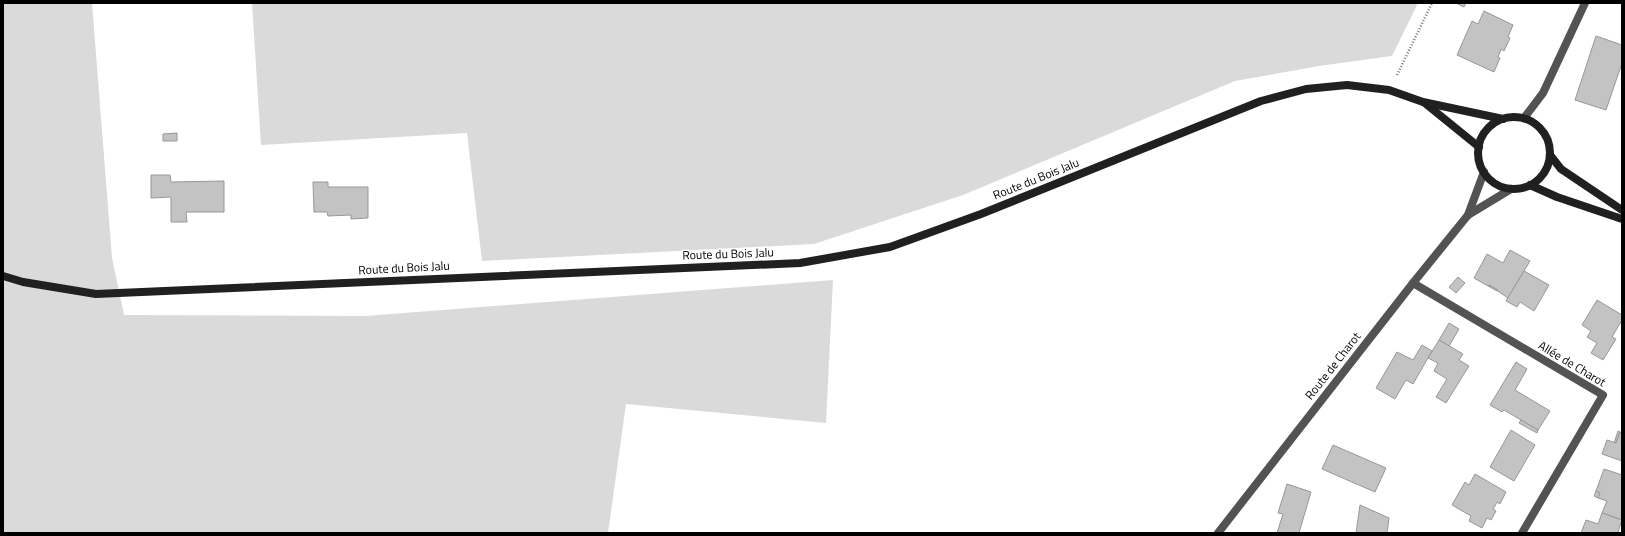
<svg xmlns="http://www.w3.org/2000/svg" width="1625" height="536" viewBox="0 0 1625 536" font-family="'Titillium Web',sans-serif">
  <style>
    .green { fill: #dadada }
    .building { fill: #c3c3c3; stroke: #979797 }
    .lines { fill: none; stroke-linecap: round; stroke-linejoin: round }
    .path { stroke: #757575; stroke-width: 2.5; stroke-dasharray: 1 2; stroke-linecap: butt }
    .street { stroke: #535353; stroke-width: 8 }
    .secondary { stroke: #202020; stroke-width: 8 }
    .labels { text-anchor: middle; stroke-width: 3; stroke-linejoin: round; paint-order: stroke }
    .street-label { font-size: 12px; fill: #000; stroke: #fff }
  </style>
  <rect width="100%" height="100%" fill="#fff"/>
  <!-- green -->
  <g class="green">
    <path d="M3,3H92L112,258L124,315L365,316L833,280L826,423L626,404L608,533H3Z"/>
    <path d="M252,3H1418L1392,56L1319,66L1235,81L963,195L814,244L482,261L467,133L261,145Z"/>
  </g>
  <!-- building -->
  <g class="building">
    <path d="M1456,3H1466L1464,7Z"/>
    <path d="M1484,11L1513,25L1508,37L1510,38L1504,51L1501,49L1498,57L1500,58L1494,72L1457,55L1472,21L1478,24Z"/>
    <path d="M1596,36L1622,45V63L1606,110L1575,100Z"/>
    <path d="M177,133V141H163V134Z"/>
    <path d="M151,175H170L171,182L224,181V212H186L187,222H171V197L151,198Z"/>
    <path d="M313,182H328V187H368V218L351,219V215L328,216L327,212H314Z"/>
    <path d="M1510,250L1530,261L1508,298L1489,285L1488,286L1474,278L1487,254L1503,263Z"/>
    <path d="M1524,271L1549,285L1534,311L1520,302L1517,307L1506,301Z"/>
    <path d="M1458,277L1465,283L1456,293L1449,287Z"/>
    <path d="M1489,285L1498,290L1497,291L1488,286Z"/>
    <path d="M1597,300L1622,315V320L1612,337L1616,339L1603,360L1591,353L1597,343L1587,337L1591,331L1582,325Z"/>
    <path d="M1449,323L1459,329L1449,346L1439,340Z"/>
    <path d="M1439,340L1463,354L1459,360L1469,366L1446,403L1436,397L1447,379L1434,371L1438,363L1428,358Z"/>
    <path d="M1422,345L1432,351L1413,384L1406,380L1395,399L1376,388L1397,352L1413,360Z"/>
    <path d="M1516,362L1527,369L1515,390L1550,411L1538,430L1504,410L1502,412L1490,405Z"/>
    <path d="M1521,420L1538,430L1537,433L1519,423Z"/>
    <path d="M1511,430L1535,445L1514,481L1490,467Z"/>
    <path d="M1618,431L1620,432L1616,443H1614Z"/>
    <path d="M1620,432L1622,433V461L1602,454L1607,440L1616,443Z"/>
    <path d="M1333,445L1386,468L1375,492L1322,469Z"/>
    <path d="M1604,469L1622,475V520L1602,513L1607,501L1598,498L1600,493L1596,491Z"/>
    <path d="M1475,474L1506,492L1500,504L1497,502L1495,506L1493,509L1496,511L1491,520L1487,518L1482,528L1469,521L1471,516L1452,505L1465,482L1469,485Z"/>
    <path d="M1287,484L1311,492L1299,533H1277L1283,514L1278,513Z"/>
    <path d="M1596,491L1600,493L1598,498L1594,496Z"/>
    <path d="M1360,505L1389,518L1387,533H1356Z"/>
    <path d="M1602,513L1622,520L1618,532L1621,533H1581L1586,520L1598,524Z"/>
  </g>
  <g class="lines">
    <!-- path -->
    <path class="path" d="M1397,75L1432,3"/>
    <!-- street -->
    <g class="street">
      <path d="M1524,118L1543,93L1585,3"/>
      <path d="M1468,215L1484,172"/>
      <path d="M1413,283L1603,395L1522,533"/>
      <path d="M1218,533L1413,283L1468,215L1511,189"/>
    </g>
    <!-- secondary -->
    <g class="secondary">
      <path d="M1426,104L1479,147"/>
      <circle cx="1514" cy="153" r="36"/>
      <path d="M1550,155L1561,169L1622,210"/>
      <path d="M1530,185L1557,197L1622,219"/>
      <path d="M3,276L23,282L96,294L800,263L890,247L981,214L1261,101L1306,89L1347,85L1389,90L1423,102L1503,119"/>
    </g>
  </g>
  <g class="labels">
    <!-- street labels -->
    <g class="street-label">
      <text transform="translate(1036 179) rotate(-22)" y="4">Route du Bois Jalu</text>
      <text transform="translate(728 254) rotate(-2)" y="4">Route du Bois Jalu</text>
      <text transform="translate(404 268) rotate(-3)" y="4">Route du Bois Jalu</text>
      <text transform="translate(1572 364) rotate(31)" y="4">Allée de Charot</text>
      <text transform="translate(1333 366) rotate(-52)" y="4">Route de Charot</text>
    </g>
  </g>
  <!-- border -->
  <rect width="1625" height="536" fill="none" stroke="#000000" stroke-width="8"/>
</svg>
